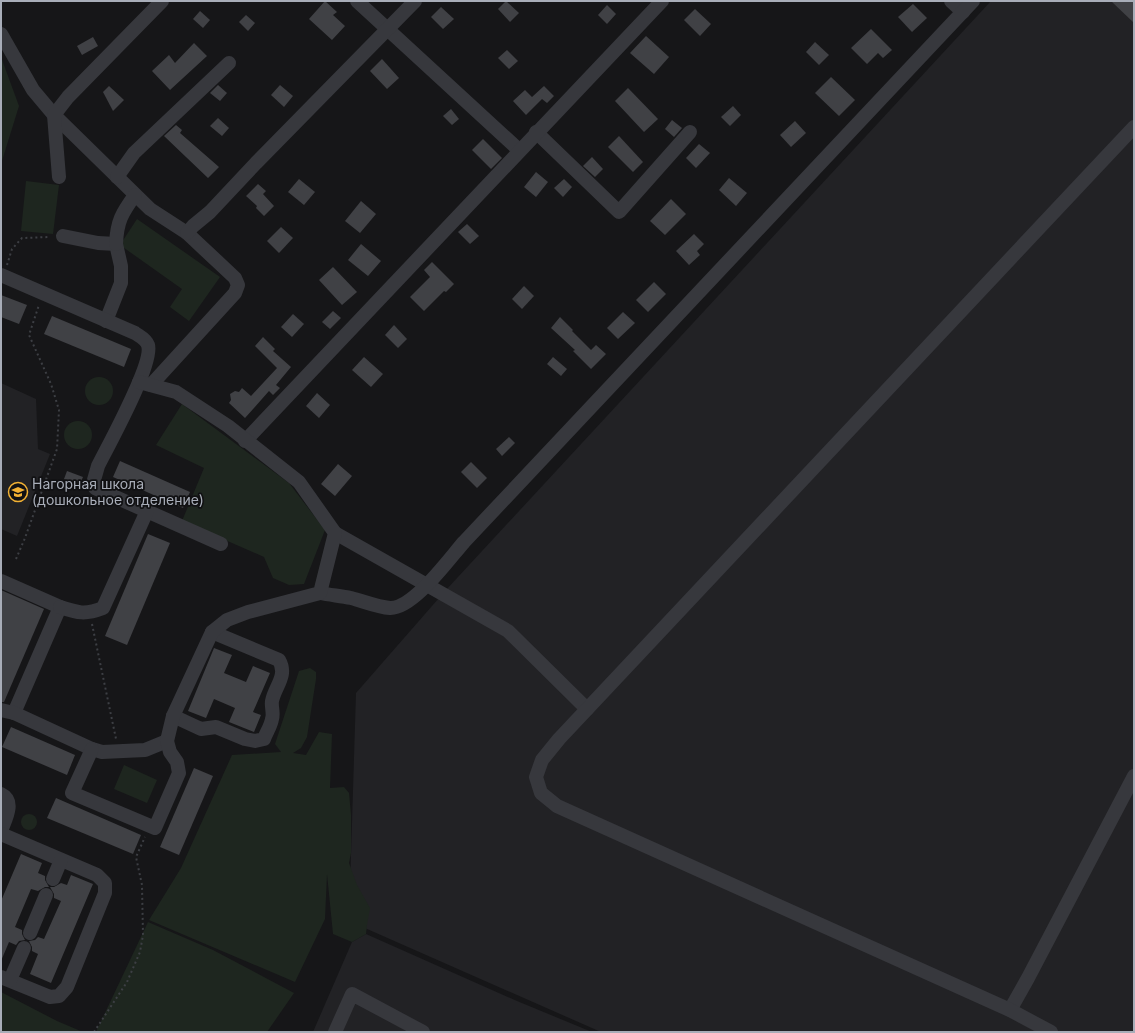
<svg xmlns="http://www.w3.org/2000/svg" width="1135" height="1033" viewBox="0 0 1135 1033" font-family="Inter,sans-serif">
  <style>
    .built { fill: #222225 }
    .green { fill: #1e261f }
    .building { fill: #404145 }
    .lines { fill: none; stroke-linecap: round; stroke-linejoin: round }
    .path { stroke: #3d3f44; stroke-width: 2; stroke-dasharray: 2 3; stroke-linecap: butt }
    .minor { stroke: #37383d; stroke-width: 14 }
    .labels { text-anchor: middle; stroke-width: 3.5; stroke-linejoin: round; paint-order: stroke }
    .poi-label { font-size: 14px; fill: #a8adb8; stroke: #111113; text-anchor: start }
  </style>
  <rect width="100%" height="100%" fill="#161618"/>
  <!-- built -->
  <g class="built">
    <path d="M991,1H1134V1032H601L349,921L356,693L446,590Z"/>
    <path d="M1,383L36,399L38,449L50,454L17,536L1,529Z"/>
    <path d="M366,934L517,1001L592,1032H313L352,942Z"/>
  </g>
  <!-- green -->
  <g class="green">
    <path d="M1,57L19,106L1,164Z"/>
    <path d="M26,181L59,185L53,234L21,231Z"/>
    <path d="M137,219L220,277L189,321L170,307L182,289L120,245Z"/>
    <circle cx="99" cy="391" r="14"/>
    <path d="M182,404L289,483L325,530L304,584L289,585L273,578L264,557L182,521L204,468L156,445Z"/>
    <circle cx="78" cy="435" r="14"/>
    <path d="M310,668L316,672V679L307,737L301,748L293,753L306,755L319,732L332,734L330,788L344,787L349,793L351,815V853L349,863L357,885L370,908L367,925L366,934L352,942L333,934L327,874L325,919L295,982L149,920L181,868L232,755L281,752L275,744L299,671Z"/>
    <path d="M124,765L157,780L147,803L114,789Z"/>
    <circle cx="29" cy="822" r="8"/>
    <path d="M148,922L213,950L294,993L267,1032H96Z"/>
    <path d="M1,992L57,1021L83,1032H1Z"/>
  </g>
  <!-- building -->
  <g class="building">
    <path d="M325,1L337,12L333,15L345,26L332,40L309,19Z"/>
    <path d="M506,1L519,13L510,22L498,9Z"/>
    <path d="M1111,1H1134V23Z"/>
    <path d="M913,4L927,18L912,32L898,17Z"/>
    <path d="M607,5L616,14L607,24L598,15Z"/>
    <path d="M441,7L454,19L443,29L431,17Z"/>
    <path d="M695,9L711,24L700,36L684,20Z"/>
    <path d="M200,11L210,20L203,28L193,19Z"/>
    <path d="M246,15L255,23L248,31L239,22Z"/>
    <path d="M871,29L892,50L883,58L878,53L867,64L851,48Z"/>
    <path d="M646,36L669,57L654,74L630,53Z"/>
    <path d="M93,37L98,46L82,55L77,46Z"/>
    <path d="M815,42L829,55L819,65L806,52Z"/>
    <path d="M194,43L207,56L170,90L152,71L169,55L175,63Z"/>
    <path d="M507,50L518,61L509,69L498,58Z"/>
    <path d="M382,59L399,78L387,89L370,71Z"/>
    <path d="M831,77L855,100L839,116L815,93Z"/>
    <path d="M218,85L227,93L220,101L210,93Z"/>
    <path d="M280,85L293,96L284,107L271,95Z"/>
    <path d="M109,86L124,100L113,111L103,92Z"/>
    <path d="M544,86L554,96L547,103L542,99L526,115L513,101L525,90L532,97Z"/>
    <path d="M628,88L658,119L644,132L615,101Z"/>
    <path d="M733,106L741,115L730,126L721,117Z"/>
    <path d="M451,109L459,119L452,125L443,116Z"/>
    <path d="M218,118L229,128L222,136L210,126Z"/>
    <path d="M672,120L682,128L674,137L665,129Z"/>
    <path d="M795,121L806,133L791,147L780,135Z"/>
    <path d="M176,125L182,130L180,133L219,167L208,178L164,136Z"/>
    <path d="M619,136L643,162L633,172L608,147Z"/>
    <path d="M483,139L502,158L491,169L472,150Z"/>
    <path d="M699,144L710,153L696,168L686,158Z"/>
    <path d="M592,157L603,169L595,177L583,166Z"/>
    <path d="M536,172L548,182L536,197L524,187Z"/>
    <path d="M729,178L747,193L736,206L719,190Z"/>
    <path d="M299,179L315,192L304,205L288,192Z"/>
    <path d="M564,179L572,187L563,197L554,188Z"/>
    <path d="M258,184L266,191L263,194L274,206L264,216L256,208L257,206L246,196Z"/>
    <path d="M671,199L686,214L665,235L650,221Z"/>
    <path d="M361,201L376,214L360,233L345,221Z"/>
    <path d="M467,224L479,236L470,244L458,232Z"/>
    <path d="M281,227L293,238L279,253L267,241Z"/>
    <path d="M694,234L704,244L697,251L700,255L689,265L676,251Z"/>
    <path d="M361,244L381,261L368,276L348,260Z"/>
    <path d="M432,262L454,284L446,292L444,291L424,311L410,297L430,277L424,270Z"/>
    <path d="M333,267L357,292L342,305L319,280Z"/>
    <path d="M654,282L666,294L648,312L636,300Z"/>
    <path d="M524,286L534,296L522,309L512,299Z"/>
    <path d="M1,295L27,305L19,324L1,317Z"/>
    <path d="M333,311L341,318L330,329L322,322Z"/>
    <path d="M623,312L635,323L618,339L607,328Z"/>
    <path d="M293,314L304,324L292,337L281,327Z"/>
    <path d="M52,316L131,349L124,367L44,334Z"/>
    <path d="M560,317L573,330L572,331L591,350L596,345L606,354L591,369L573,351L575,350L551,328Z"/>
    <path d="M394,325L407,339L398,348L385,335Z"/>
    <path d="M263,337L275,349L273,351L291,367L276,385L280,388L273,395L269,391L245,418L229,403L231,400L230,394L235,391L239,392L242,388L251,396L277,368L255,346Z"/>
    <path d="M364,357L383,374L371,387L352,370Z"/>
    <path d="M553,357L567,369L561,376L547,364Z"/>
    <path d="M317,393L330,405L319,418L306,406Z"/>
    <path d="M509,437L515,443L502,456L496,449Z"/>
    <path d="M120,461L190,492L183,508L113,477Z"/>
    <path d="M471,462L487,478L477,488L461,472Z"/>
    <path d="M338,464L352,476L335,496L321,484Z"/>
    <path d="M67,471L83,477L79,486L64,479Z"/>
    <path d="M148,534L170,543L127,645L105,636Z"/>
    <path d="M1,590L44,609L4,702H1Z"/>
    <path d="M214,648L232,655L224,673L246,682L253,666L270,673L253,712L261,715L254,732L229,722L235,708L214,699L206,718L188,711Z"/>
    <path d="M11,727L75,755L67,775L2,747Z"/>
    <path d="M194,768L213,776L179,855L160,847Z"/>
    <path d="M56,798L141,835L133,854L47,818Z"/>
    <path d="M21,854L42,863L38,873L45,876V880L49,887H54L61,883L67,885L71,875L93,884L51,983L30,974L38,954L32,951V947L29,941L35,940L38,937L44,939L61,901L54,898V894L50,887H45L38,891L31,889L15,927L22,930V934L25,940L19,941L16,945L9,942L1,961V901Z"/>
  </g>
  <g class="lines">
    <!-- path -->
    <g class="path">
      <path d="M7,265L12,249L22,238L50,237"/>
      <path d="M16,559L25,538L57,449L59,410L51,384L29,335L39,305"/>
      <path d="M92,624L116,739"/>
      <path d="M94,1032L127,982L140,952L143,935L142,885L136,857L145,837"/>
    </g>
    <!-- minor -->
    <g class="minor">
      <path d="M357,1L519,150"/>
      <path d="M951,1L963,12"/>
      <path d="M1,34L33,90L54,115L150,209L187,233L235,278L238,285L235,293L151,385"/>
      <path d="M536,132L619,212L690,132"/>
      <path d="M59,177L54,115L68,97L162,1"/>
      <path d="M117,177L134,153L229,63"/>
      <path d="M187,233L193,226L210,212L256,163L415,1"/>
      <path d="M63,236L98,243L116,244L121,266V283L106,321"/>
      <path d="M116,244C117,221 122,213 135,195"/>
      <path d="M1,275L135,333C139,336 146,339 148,345C154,363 108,446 98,466L94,480L95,488L221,544"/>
      <path d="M245,441L662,1"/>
      <path d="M335,533L508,631L587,709"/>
      <path d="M1,581L60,607L14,713"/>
      <path d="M320,593C330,595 341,596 351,598C363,601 377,607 390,608C413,609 449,559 464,542L973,1"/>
      <path d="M60,607C78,613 85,615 103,608L147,511"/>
      <path d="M1,710L14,713L92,749L102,752L145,750L167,741"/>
      <path d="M173,716L201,729L216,727L245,739L255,741L264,739C266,733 271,726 272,719C274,713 271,707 272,701C275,686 288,676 279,660L212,632"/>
      <path d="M92,749L72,793L155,828L179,773L177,762L170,752L167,741L173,716L212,632L227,620L248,612L320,593L335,533L299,482L228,426L176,392L139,382"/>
      <path d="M1,794C16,801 5,820 1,831"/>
      <path d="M1,834L97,875L105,883V893L67,987L59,996L50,997L1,977"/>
      <path d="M53,879L61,860"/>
      <path d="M30,933L46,895"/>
      <path d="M10,980L24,948"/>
      <path d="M1010,1010L1028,978L1134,776"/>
      <path d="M335,1032L352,994L423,1032"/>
      <path d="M1051,1032L1010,1010L557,806L541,793L536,777L542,760L559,739L1134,127"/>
    </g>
  </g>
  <!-- icons -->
  <defs>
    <symbol id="school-ring" viewBox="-11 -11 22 22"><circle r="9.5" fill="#111113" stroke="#f2b134" stroke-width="1.5"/><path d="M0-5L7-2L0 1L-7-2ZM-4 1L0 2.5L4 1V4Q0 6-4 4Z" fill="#f2b134"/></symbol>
  </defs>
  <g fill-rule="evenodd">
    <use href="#school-ring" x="7" y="481" width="22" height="22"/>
  </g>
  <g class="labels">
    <!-- poi labels -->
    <g class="poi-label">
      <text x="32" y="489">Нагорная школа<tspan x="32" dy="16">(дошкольное отделение)</tspan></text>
    </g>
  </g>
  <!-- border -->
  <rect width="1135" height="1033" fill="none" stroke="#a8adb8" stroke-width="4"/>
</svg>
